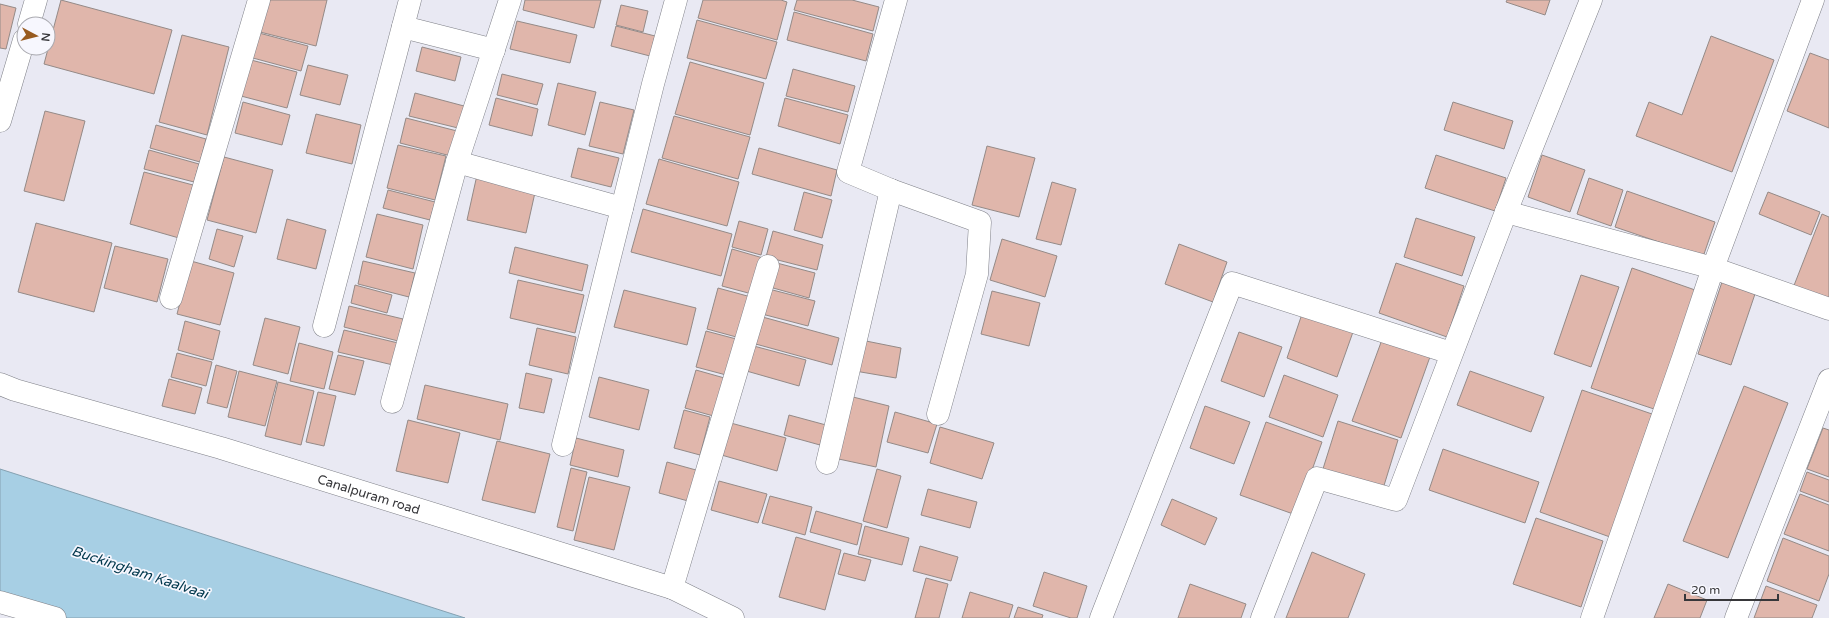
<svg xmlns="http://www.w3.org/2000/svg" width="1829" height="618" viewBox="0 0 1829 618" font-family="'Varela Round',sans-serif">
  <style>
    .water { fill: #a7cfe4; stroke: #85a1b1 }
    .building { fill: #e0b6ab; stroke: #948a87 }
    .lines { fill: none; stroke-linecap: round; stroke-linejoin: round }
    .street-casing { stroke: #7f8088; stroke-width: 23 }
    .secondary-casing { stroke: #7f8088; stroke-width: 23 }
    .street { stroke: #fff; stroke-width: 22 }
    .secondary { stroke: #fff; stroke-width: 22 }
    .labels { text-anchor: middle; stroke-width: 3.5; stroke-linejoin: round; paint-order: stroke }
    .street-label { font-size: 13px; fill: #37373a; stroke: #f7f7fe }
    .water-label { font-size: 14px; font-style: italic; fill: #00374c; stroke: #f7f7fe }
  </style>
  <rect width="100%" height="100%" fill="#e9e9f3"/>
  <!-- water -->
  <path class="water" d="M0,469L465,618H58L0,600Z"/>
  <!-- building -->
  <g class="building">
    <path d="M61,0L172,30L154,94L44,64Z"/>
    <path d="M268,0H327L316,46L260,32Z"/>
    <path d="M525,0H601L594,28L523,10Z"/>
    <path d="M703,0H781L787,2L777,40L698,18Z"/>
    <path d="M797,0H852L879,7L873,31L794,10Z"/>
    <path d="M1507,0H1550L1545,15L1506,2Z"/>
    <path d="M0,4L16,8L6,49L0,48Z"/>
    <path d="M621,5L648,11L643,32L616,25Z"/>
    <path d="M794,12L873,34L866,61L787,40Z"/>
    <path d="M697,20L777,42L766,79L687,58Z"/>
    <path d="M517,21L577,35L570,63L510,49Z"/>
    <path d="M616,26L655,36L650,56L611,46Z"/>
    <path d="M259,33L308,46L301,71L253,58Z"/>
    <path d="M182,35L229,47L207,135L159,122Z"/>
    <path d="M1711,36L1774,60L1732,172L1636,136L1649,102L1682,115Z"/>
    <path d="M422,47L461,57L455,81L416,71Z"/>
    <path d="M1810,53L1829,60V128L1787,111Z"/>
    <path d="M251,60L297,72L287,108L241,96Z"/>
    <path d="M690,62L764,83L750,135L675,114Z"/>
    <path d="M308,65L348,75L340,105L300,95Z"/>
    <path d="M793,69L855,86L848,112L786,96Z"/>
    <path d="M502,74L543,84L537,105L497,95Z"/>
    <path d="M558,83L596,92L585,135L548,125Z"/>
    <path d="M415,93L464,106L458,128L409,116Z"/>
    <path d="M496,98L538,109L532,136L489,125Z"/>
    <path d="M785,98L848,115L840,144L778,126Z"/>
    <path d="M243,102L290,115L282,145L235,133Z"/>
    <path d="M600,102L634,110L623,154L589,146Z"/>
    <path d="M1453,102L1513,121L1504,149L1444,130Z"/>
    <path d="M45,111L85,121L64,201L24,191Z"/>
    <path d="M316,114L361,125L352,164L306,153Z"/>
    <path d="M674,116L750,137L738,179L662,158Z"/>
    <path d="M406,118L457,131L451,156L400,143Z"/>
    <path d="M156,125L206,139L200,162L150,148Z"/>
    <path d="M398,145L446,156L435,200L387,188Z"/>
    <path d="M987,146L1035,158L1019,217L972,205Z"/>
    <path d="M578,148L619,158L611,187L571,177Z"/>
    <path d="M759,148L837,170L831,196L752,174Z"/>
    <path d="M149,150L199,164L194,182L144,169Z"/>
    <path d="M1436,155L1506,178L1495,211L1425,188Z"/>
    <path d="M1542,155L1585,170L1570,212L1528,197Z"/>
    <path d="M224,157L273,170L256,233L207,220Z"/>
    <path d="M659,159L739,182L727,226L646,204Z"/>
    <path d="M144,172L193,185L179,238L130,224Z"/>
    <path d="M477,175L536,188L526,233L467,220Z"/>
    <path d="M1589,178L1623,190L1611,226L1577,214Z"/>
    <path d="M1052,182L1076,189L1061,245L1036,239Z"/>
    <path d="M388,190L435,202L430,220L383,208Z"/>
    <path d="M1627,191L1715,222L1703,257L1615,227Z"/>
    <path d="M804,192L832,200L822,238L794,230Z"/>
    <path d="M1768,192L1820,212L1811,235L1759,214Z"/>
    <path d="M643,209L732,234L721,276L631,252Z"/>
    <path d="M377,214L423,225L413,269L366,257Z"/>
    <path d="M1822,214L1829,217V302L1793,288Z"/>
    <path d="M1416,218L1475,237L1462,276L1404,257Z"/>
    <path d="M287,219L326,230L316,269L277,259Z"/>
    <path d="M739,221L768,229L761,255L732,247Z"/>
    <path d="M36,223L112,243L94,312L18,292Z"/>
    <path d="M217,229L243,236L234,267L209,259Z"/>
    <path d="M773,231L823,245L817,270L766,257Z"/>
    <path d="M1002,239L1057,256L1045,297L990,280Z"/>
    <path d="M1179,244L1227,262L1213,302L1165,284Z"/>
    <path d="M115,246L168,259L157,302L104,288Z"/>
    <path d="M515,247L588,265L582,291L509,273Z"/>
    <path d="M732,249L763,258L752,294L722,286Z"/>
    <path d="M191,261L234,273L220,325L177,314Z"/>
    <path d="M363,261L415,273L409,297L358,284Z"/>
    <path d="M773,262L815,273L809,298L766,286Z"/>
    <path d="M1396,263L1464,286L1447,337L1379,313Z"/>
    <path d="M1632,268L1698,291L1657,410L1591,388Z"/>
    <path d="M1581,275L1619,287L1591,367L1554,354Z"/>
    <path d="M1723,279L1756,291L1731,365L1698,354Z"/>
    <path d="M518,280L584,295L575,333L510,318Z"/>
    <path d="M355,285L392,295L387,313L351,303Z"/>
    <path d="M718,288L751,297L740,338L707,329Z"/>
    <path d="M765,288L815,301L808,326L758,313Z"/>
    <path d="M624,290L696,308L687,345L614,327Z"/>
    <path d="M992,291L1040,303L1029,346L981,334Z"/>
    <path d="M349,306L403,319L398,341L344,327Z"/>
    <path d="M1302,314L1353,332L1337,377L1287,358Z"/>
    <path d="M759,316L839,338L832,365L752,343Z"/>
    <path d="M265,318L300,327L288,374L253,365Z"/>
    <path d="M185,321L220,331L213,360L178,350Z"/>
    <path d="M537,328L576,337L568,374L529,365Z"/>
    <path d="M344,330L398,343L393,365L338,352Z"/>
    <path d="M706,331L740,340L730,376L696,367Z"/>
    <path d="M1239,332L1282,347L1264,397L1221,381Z"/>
    <path d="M1383,337L1431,354L1401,438L1352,421Z"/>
    <path d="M861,340L901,348L896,378L855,371Z"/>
    <path d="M299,343L333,352L324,389L290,381Z"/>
    <path d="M750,345L806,360L799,386L743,370Z"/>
    <path d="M177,353L212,362L206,386L171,377Z"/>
    <path d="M338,355L364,361L355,395L329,389Z"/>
    <path d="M216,365L237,371L227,408L207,403Z"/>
    <path d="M696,370L728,379L717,417L685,408Z"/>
    <path d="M239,371L277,381L265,426L228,417Z"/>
    <path d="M1470,371L1544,397L1531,432L1457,405Z"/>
    <path d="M526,373L552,379L544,413L519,408Z"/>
    <path d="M1284,375L1338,395L1323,437L1269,417Z"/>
    <path d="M599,377L649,390L639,430L589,417Z"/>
    <path d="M169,379L202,388L195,414L162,406Z"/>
    <path d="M278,382L314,391L301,445L265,436Z"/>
    <path d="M425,385L508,404L500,440L417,419Z"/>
    <path d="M1744,386L1788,403L1728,558L1683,541Z"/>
    <path d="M1582,390L1652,414L1610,537L1540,512Z"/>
    <path d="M318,392L336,396L324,446L306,442Z"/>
    <path d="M849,396L889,406L876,467L834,458Z"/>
    <path d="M1205,406L1250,422L1234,464L1190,448Z"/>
    <path d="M684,410L710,417L700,455L674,448Z"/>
    <path d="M895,412L937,424L928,453L887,442Z"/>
    <path d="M789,415L826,425L820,445L784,435Z"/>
    <path d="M408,420L460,433L448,483L396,471Z"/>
    <path d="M1338,421L1398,440L1382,492L1322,472Z"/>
    <path d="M727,422L786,438L777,471L718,454Z"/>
    <path d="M1266,422L1322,442L1296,515L1240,495Z"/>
    <path d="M940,427L994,443L982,479L930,463Z"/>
    <path d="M1823,428L1829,430V477L1807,469Z"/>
    <path d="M576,438L624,450L618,477L570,465Z"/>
    <path d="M497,441L550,454L535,513L482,500Z"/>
    <path d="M1443,449L1539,482L1525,523L1429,490Z"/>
    <path d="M667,462L696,470L688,501L659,493Z"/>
    <path d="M571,468L587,472L573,531L557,527Z"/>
    <path d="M877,469L901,476L887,528L863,521Z"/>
    <path d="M1807,472L1829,480V502L1800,491Z"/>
    <path d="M589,477L630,487L614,550L574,540Z"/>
    <path d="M719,481L767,494L758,523L711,510Z"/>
    <path d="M928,489L977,502L970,528L921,515Z"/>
    <path d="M1800,494L1829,505V551L1784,534Z"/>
    <path d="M770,496L812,507L805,535L762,523Z"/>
    <path d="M1172,499L1217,518L1205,545L1161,525Z"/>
    <path d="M816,511L862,524L857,545L810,532Z"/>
    <path d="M1536,518L1603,541L1581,607L1513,584Z"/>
    <path d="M865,526L909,538L902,565L858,554Z"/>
    <path d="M796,537L841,550L825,610L779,597Z"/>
    <path d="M1783,538L1829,556V574L1819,601L1767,581Z"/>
    <path d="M920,546L958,557L951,581L913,571Z"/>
    <path d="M1312,552L1365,574L1348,618H1286Z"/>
    <path d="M844,553L871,560L865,581L838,574Z"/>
    <path d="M1044,572L1087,586L1077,618H1071L1033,606Z"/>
    <path d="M926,578L948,584L939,618H915Z"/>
    <path d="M1190,584L1246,604L1241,618H1178Z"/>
    <path d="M1668,584L1707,600L1700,618H1654Z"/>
    <path d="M1766,586L1817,605L1812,618H1754Z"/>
    <path d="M970,592L1013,605L1009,618H962Z"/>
    <path d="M1018,607L1043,615L1042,618H1014Z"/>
  </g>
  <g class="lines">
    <defs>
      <g id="street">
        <path d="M896,0L848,172L891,190L980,222L977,274L938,414"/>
        <path d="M403,27L494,50"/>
        <path d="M457,162L622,208"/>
        <path d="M1506,212L1713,268L1829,309"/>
        <path d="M171,298L259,0"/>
        <path d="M324,326L410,0"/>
        <path id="s1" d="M0,384L15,390L221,448L672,588L733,618"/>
        <path d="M392,402L457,162L510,0"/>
        <path d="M563,445L653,84L676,0"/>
        <path d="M827,463L891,190"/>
        <path d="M672,588L768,266"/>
        <path d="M0,602L55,618"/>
        <path d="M1101,618L1232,283L1451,353"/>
        <path d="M1262,618L1317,478L1396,500L1506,212L1591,0"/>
        <path d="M1592,618L1683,358L1713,268L1813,0"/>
        <path d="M1736,618L1829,380"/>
      </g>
      <g id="secondary">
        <path d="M29,24L36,0"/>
        <path d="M0,121L24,40"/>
      </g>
    </defs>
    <!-- street casing -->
    <use href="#street" class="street-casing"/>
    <!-- secondary casing -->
    <use href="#secondary" class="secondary-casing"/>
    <!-- street -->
    <use href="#street" class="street"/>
    <!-- secondary -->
    <use href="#secondary" class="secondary"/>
  </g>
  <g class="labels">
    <!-- street labels -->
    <g class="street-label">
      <text dy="5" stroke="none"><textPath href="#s1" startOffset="385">Canalpuram road</textPath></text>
    </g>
    <!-- water labels -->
    <g class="water-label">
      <text transform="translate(140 572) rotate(18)" y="5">Buckingham Kaalvaai</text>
    </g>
  </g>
  <!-- north arrow -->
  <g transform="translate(36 36) rotate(97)"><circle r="19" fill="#f7f7fe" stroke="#aaaab0"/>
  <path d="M0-3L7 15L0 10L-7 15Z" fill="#985b20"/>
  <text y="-6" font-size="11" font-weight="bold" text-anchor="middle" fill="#37373a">N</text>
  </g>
  <!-- scale -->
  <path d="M1685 594v6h93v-6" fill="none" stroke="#37373a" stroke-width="2"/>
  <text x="1691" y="594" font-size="12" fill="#37373a" stroke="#f7f7fe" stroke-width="3" paint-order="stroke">20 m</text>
</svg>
